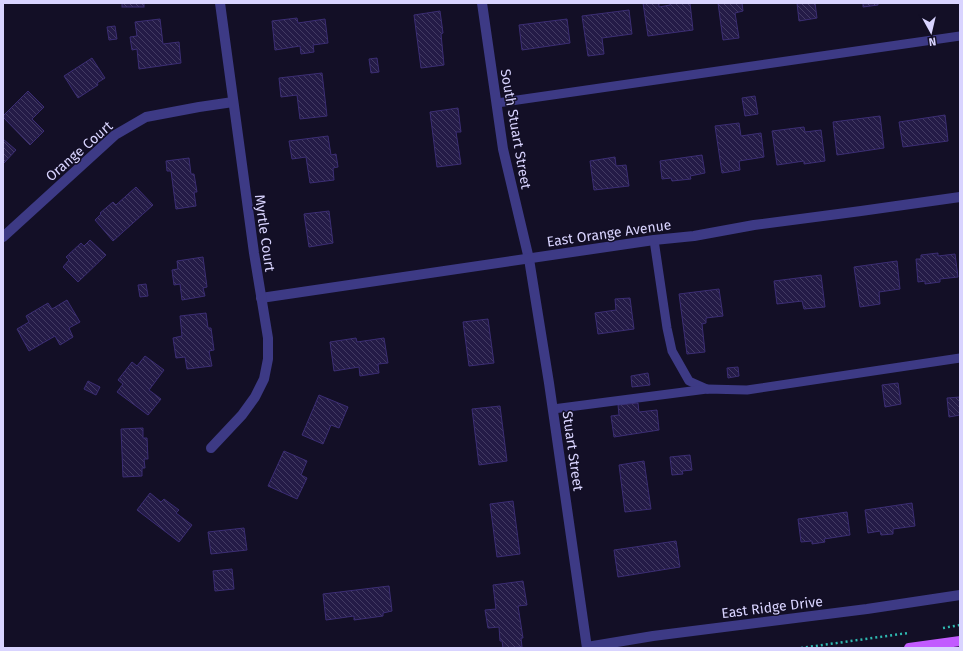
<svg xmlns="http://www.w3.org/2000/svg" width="963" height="651" viewBox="0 0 963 651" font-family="'Fira Sans',sans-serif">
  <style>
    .building { fill: url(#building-back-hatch); stroke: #3b2d73 }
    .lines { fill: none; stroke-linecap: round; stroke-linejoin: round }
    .path { stroke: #2fb8b0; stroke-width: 2.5; stroke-dasharray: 2 3; stroke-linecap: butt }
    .service { stroke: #3d3a85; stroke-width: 9 }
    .minor { stroke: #3d3a85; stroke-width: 10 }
    .primary { stroke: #c25bff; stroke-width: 10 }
    .labels { text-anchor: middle; stroke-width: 3; stroke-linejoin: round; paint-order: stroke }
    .street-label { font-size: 14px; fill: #d9d4ff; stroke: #130f26 }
  </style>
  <defs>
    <pattern id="building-back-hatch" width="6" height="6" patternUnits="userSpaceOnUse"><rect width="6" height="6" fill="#241b47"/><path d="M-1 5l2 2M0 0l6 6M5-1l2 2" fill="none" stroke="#433b63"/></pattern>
  </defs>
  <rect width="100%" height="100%" fill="#130f26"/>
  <!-- building -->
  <g class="building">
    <rect x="122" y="3" width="22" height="4"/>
    <path d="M643,3H659V7L670,5V3H690L693,30L648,36Z"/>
    <path d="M718,3H742L743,11L735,13L739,38L723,40Z"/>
    <path d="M797,3H815L817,18L799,21Z"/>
    <path d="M863,3H878V5L863,7Z"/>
    <path d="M629,10L632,34L602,38L604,54L588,56L582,16Z"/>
    <path d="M440,11L443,33L441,34L444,65L421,68L414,15Z"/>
    <path d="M297,18L298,23L325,19L328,43L313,45L314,52L301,54L300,46L275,50L272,21Z"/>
    <path d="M160,19L163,44L179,42L181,63L139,69L137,49L132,50L130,37L137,36L135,22Z"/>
    <path d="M567,19L570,43L522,50L519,25Z"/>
    <path d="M115,26L117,39L109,40L107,27Z"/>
    <path d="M92,58L105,78L97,83L98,85L78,98L64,76Z"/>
    <path d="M377,58L379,72L371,73L369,59Z"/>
    <path d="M322,73L327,116L300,119L297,95L281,97L279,78Z"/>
    <path d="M28,91L44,107L32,119L44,131L30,145L3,117V116Z"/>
    <path d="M755,96L758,114L745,116L742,98Z"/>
    <path d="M458,108L461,132H456L461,164L437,167L430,112Z"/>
    <path d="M945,115L948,141L903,147L899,122Z"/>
    <path d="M880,116L884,148L837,155L833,122Z"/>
    <path d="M739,123L741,136L761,133L764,157L739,161L740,170L722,173L715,126Z"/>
    <path d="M804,127L805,132L821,130L825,161L804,164V161L777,165L772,131Z"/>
    <path d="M328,136L331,155L336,154L338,167L333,168L334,180L310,183L306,157L292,159L289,141Z"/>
    <path d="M3,139L16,150L3,164Z"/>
    <path d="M702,155L705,173L690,176L691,179L672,181L671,178L662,179L660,161Z"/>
    <path d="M615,157L616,166L626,165L629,186L594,190L590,161Z"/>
    <path d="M189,158L191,174H194L197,192H194L196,206L176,209L171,171H167L166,161Z"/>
    <path d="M136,187L153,205L113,241L95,220L101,214L100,213L113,202L116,205Z"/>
    <path d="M329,211L333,243L309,247L304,214Z"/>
    <path d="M90,240L106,255L78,282L63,267L69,260L66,257L81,243L84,246Z"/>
    <path d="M938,253V256L955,254L958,277L940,279V282L925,284V281L918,282L916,259H921V255Z"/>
    <path d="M203,257L207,287L203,288L205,296L182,300L180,284L174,285L172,270L178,269L177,261Z"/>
    <path d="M897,261L900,289L879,292L880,304L860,307L854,267Z"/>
    <path d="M821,275L825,307L804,309L802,301L777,304L774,281Z"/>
    <path d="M146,284L148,296L140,297L138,285Z"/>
    <path d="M719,289L723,316L706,318V323L702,324L705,352L687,354L679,294Z"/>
    <path d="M630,298L634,329L598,334L595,313L616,310L615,299Z"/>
    <path d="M67,300L80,322L69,328L73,337L60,345L55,336L29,351L17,329L29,322L26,316L48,303L52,309Z"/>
    <path d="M206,313L208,328H211L214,350L209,351L212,366L187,369L185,357L176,358L173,338L182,336L180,316Z"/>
    <path d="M488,319L494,363L469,366L463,322Z"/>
    <path d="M356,338L357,342L384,338L388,363L378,364L379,373L360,376L359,367L334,371L330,342Z"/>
    <path d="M145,356L164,370L149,390L161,399L148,415L117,392L123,384L118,380L132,362L137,366Z"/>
    <path d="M738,367L739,376L728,378L727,368Z"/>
    <path d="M648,373L650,385L632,387L631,376Z"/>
    <path d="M88,381L100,387L96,395L84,389Z"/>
    <path d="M898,383L901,404L885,407L882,385Z"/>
    <path d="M319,395L348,407L339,428L331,425L323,444L302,435Z"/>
    <path d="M960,397V415L949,417L947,398Z"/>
    <path d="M638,403L639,412L657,410L659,430L614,437L611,416L619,415L618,405Z"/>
    <path d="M500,406L507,461L479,465L472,409Z"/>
    <path d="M143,428V438H147L148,459H144L145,468H142V476L123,477L121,429Z"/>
    <path d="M284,451L307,461L301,475L307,478L297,499L268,486Z"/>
    <path d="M690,455L692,470L682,471L683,474L672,475L670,457Z"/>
    <path d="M644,461L651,509L625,512L619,465Z"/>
    <path d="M150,493L161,502L164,499L179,510L176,513L192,525L179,542L137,510Z"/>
    <path d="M513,501L520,554L497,557L490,504Z"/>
    <path d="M912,503L915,526L893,529V534L881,535L880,531L868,533L865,510Z"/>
    <path d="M847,512L850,535L824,539L825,542L812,544V541L801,542L798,519Z"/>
    <path d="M244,528L247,550L211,554L208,532Z"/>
    <path d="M676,541L680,567L618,577L614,550Z"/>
    <path d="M232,569L234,589L215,591L213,571Z"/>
    <path d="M523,581L527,605L518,606L523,638H521L522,647L503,648L502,641H500L499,627L488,628L485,610L496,609L493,585Z"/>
    <path d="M389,586L392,611L383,613V616L354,620V616L326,620L323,594Z"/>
  </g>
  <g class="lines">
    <!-- path -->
    <g class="path">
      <path d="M943,628L960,625"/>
      <path d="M801,648L908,633"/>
    </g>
    <!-- service -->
    <g class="service">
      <path d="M497,103L960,36"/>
      <path d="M654,240L667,328L672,351L689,381L707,389"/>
      <path d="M553,409L707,389L747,390L960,358"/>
    </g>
    <!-- minor -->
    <g class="minor">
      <path d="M482,3L503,149L529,259L549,383L587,648"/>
      <path d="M3,237L115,135L146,117L199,107L233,102"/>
      <path d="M261,298L654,240L694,236L754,225L861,211L960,197"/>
      <path d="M211,448L242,415L255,397L264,379L268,359V338L254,253L220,3"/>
      <path d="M587,647L653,636L867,609L960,595"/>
    </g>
    <!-- primary -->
    <path class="primary" d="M909,648L960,641"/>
  </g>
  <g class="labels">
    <!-- street labels -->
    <g class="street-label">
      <text transform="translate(516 129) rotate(80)" y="5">South Stuart Street</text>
      <text transform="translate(79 151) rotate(-41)" y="5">Orange Court</text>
      <text transform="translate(265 233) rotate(82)" y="5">Myrtle Court</text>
      <text transform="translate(609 233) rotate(-8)" y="5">East Orange Avenue</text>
      <text transform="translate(573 451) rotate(82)" y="5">Stuart Street</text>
      <text transform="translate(772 607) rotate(-7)" y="5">East Ridge Drive</text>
    </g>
  </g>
  <!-- border -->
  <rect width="963" height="651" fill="none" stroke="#d9d4ff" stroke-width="8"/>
  <!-- north arrow -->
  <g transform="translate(931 32) rotate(172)" stroke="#130f26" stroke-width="3" paint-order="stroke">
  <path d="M0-3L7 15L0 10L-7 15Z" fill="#d9d4ff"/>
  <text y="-6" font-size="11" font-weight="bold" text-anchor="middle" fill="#d9d4ff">N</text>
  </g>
</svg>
